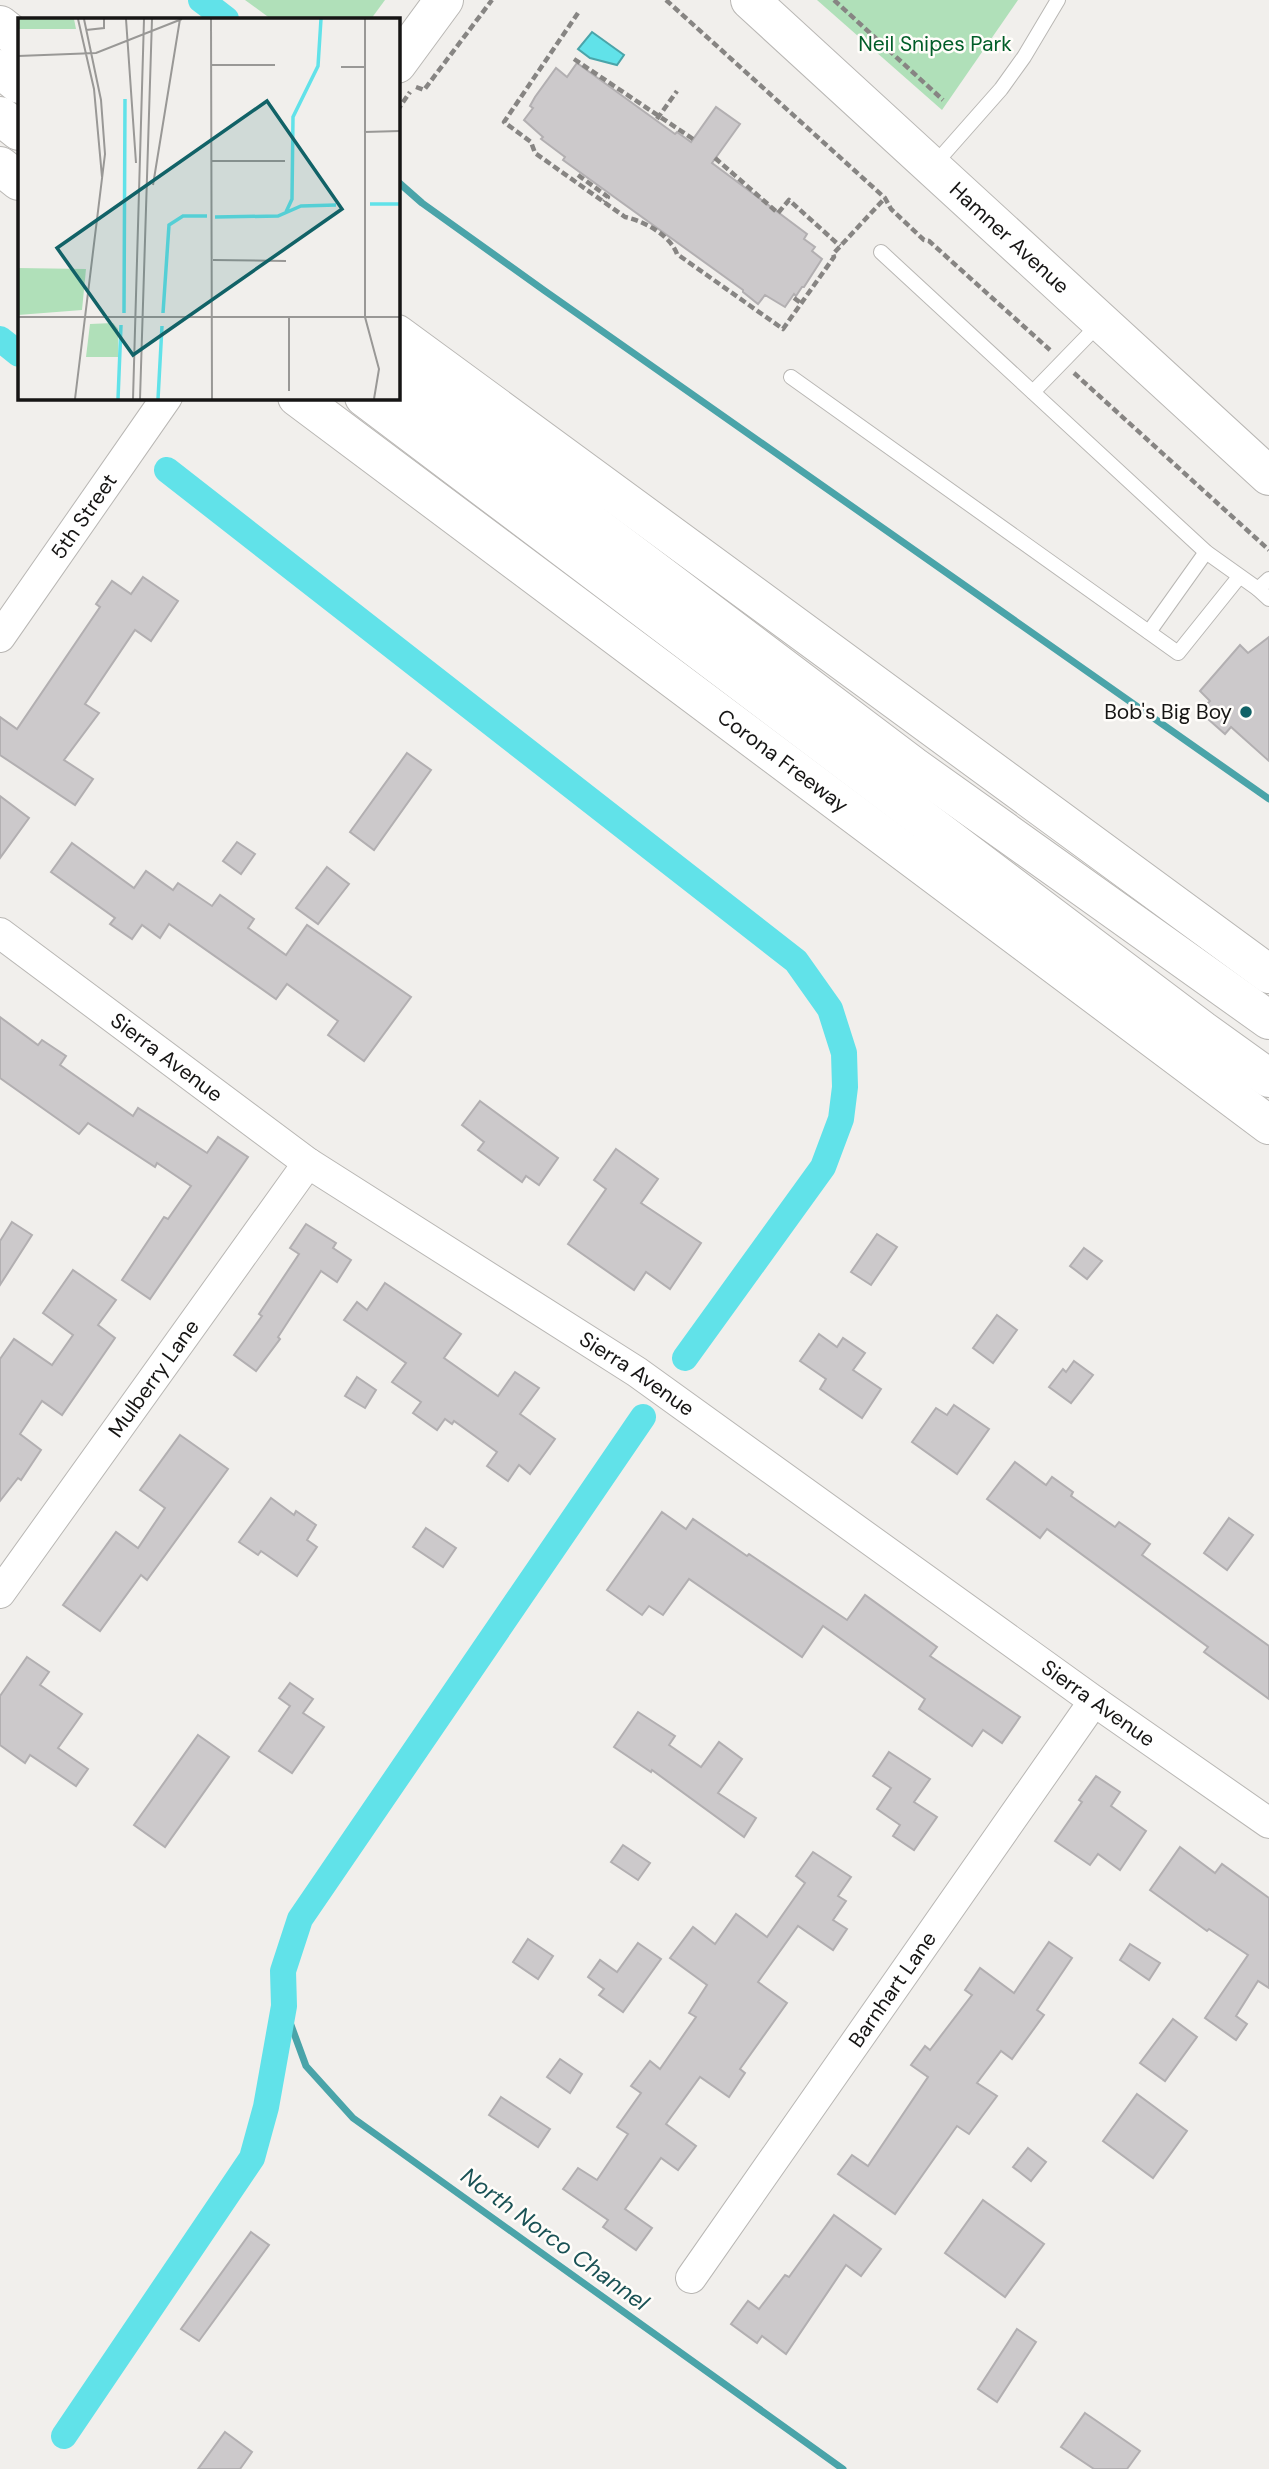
<svg xmlns="http://www.w3.org/2000/svg" width="1269" height="2469" viewBox="0 0 1269 2469" font-family="'DM Sans',sans-serif">
  <style>
    .green { fill: #b0e0b9 }
    .water { fill: #61e2e9; stroke: #4aa4a9; stroke-width: 2 }
    .lines { fill: none; stroke-linecap: round; stroke-linejoin: round }
    .stream { stroke: #4aa4a9; stroke-width: 7 }
    .canal { stroke: #61e2e9; stroke-width: 26 }
    .building { fill: #ccc9cb; stroke: #b2afb1; stroke-width: 2 }
    .lane-casing { stroke: #b9b7b4; stroke-width: 16 }
    .street-casing { stroke: #b9b7b4; stroke-width: 32 }
    .secondary-casing { stroke: #b9b7b4; stroke-width: 40 }
    .primary-casing { stroke: #b9b7b4; stroke-width: 40 }
    .highway-casing { stroke: #b9b7b4; stroke-width: 40 }
    .path { stroke: #878583; stroke-width: 4.5; stroke-dasharray: 7 3.5; stroke-linecap: butt }
    .lane { stroke: #fff; stroke-width: 14 }
    .street { stroke: #fff; stroke-width: 30 }
    .secondary { stroke: #fff; stroke-width: 38 }
    .primary { stroke: #fff; stroke-width: 38 }
    .highway { stroke: #fff; stroke-width: 38 }
    .poi-dot { fill: #116267; stroke: #fffdfa; stroke-width: 2.5 }
    .labels { text-anchor: middle; stroke-width: 5; stroke-linejoin: round; paint-order: stroke }
    .park-label { font-size: 21px; fill: #005d28; stroke: #fffdfa }
    .street-label { font-size: 21px; fill: #161514; stroke: #fffdfa }
    .poi-label { font-size: 21px; fill: #161514; stroke: #fffdfa; text-anchor: end }
    .water-label { font-size: 23px; font-style: italic; fill: #195154; stroke: #fffdfa }
    .inset-river { fill: none; stroke: #61e2e9; stroke-width: 3.5 }
    .inset-road { fill: none; stroke: #999896; stroke-width: 2 }
    .view { fill: #116267; fill-opacity: 0.15; stroke: #116267; stroke-width: 3.5 }
    .inset-edge { fill: none; stroke: #161514; stroke-width: 3.5 }
  </style>
  <rect width="100%" height="100%" fill="#f1efec"/>
  <!-- green -->
  <g class="green">
    <path d="M245,0H385L371,19H271Z"/>
    <path d="M817,0H1018L942,110Z"/>
  </g>
  <!-- water -->
  <path class="water" d="M592,32L624,55L617,65L590,58L578,49Z"/>
  <g class="lines">
    <!-- stream -->
    <g class="stream">
      <path d="M397,181L422,203L545,291L1269,799"/>
      <path d="M284,2006L306,2066L353,2118L843,2469"/>
    </g>
    <!-- canal -->
    <g class="canal">
      <path d="M201,0L226,19"/>
      <path d="M0,339L19,354"/>
      <path d="M167,470L796,961L830,1009L844,1053L845,1087L841,1119L823,1167L685,1358"/>
      <path d="M64,2436L252,2158L266,2107L284,2006L283,1971L300,1919L643,1417"/>
    </g>
  </g>
  <!-- building -->
  <g class="building">
    <path d="M577,63L675,134L677,132L691,142L716,107L740,124L712,163L807,234L804,239L815,247L812,251L822,259L804,287H802L796,296L794,294L785,307L765,295L758,304L743,292V290L563,160L565,157L541,139L543,137L524,120L533,108L530,106L535,97L556,68L567,77Z"/>
    <path d="M143,577L178,601L151,641L135,630L85,704L99,713L64,760L93,779L75,805L0,755V717L17,729L100,607L96,604L112,581L131,594Z"/>
    <path d="M1269,637V761L1231,727L1225,734L1200,712L1210,701L1200,691L1240,645L1248,653Z"/>
    <path d="M407,753L431,770L374,850L350,832Z"/>
    <path d="M0,796L29,818L0,858Z"/>
    <path d="M237,842L255,854L241,874L223,861Z"/>
    <path d="M72,843L134,888L146,871L173,890L178,883L212,906L220,895L254,919L248,928L286,955L307,925L411,997L364,1061L328,1035L338,1021L287,984L276,999L169,924L160,938L142,925L132,939L110,924L115,918L51,872Z"/>
    <path d="M327,867L349,884L318,924L296,908Z"/>
    <path d="M0,1017L38,1045L42,1040L66,1056L60,1065L133,1116L138,1108L207,1153L218,1137L248,1157L150,1299L122,1280L164,1217L168,1219L191,1186L157,1163L155,1167L88,1123L79,1134L0,1078Z"/>
    <path d="M480,1101L558,1158L539,1185L526,1176L522,1182L478,1150L484,1142L462,1125Z"/>
    <path d="M616,1149L658,1179L641,1203L701,1243L670,1289L646,1272L634,1290L568,1244L606,1189L594,1180Z"/>
    <path d="M12,1222L32,1235L0,1285V1241Z"/>
    <path d="M306,1224L336,1243L333,1248L351,1260L337,1282L321,1271L278,1337L280,1339L256,1371L234,1355L262,1316L259,1314L299,1254L290,1248Z"/>
    <path d="M877,1234L897,1247L871,1285L851,1272Z"/>
    <path d="M1084,1248L1102,1261L1087,1279L1070,1266Z"/>
    <path d="M73,1270L116,1300L98,1325L115,1338L62,1415L42,1401L20,1434L41,1450L21,1480L18,1478L0,1501V1359L14,1339L52,1365L73,1335L43,1313Z"/>
    <path d="M385,1283L461,1334L444,1358L498,1396L515,1372L539,1388L520,1414L555,1439L530,1474L519,1465L508,1481L487,1466L497,1452L454,1421L452,1424L445,1419L437,1430L413,1413L421,1402L392,1382L406,1363L344,1320L357,1302L367,1310Z"/>
    <path d="M997,1315L1017,1330L993,1363L973,1348Z"/>
    <path d="M819,1334L837,1347L843,1338L865,1353L853,1370L881,1389L862,1418L820,1389L826,1379L800,1361Z"/>
    <path d="M1074,1361L1093,1375L1071,1403L1049,1387L1063,1369L1066,1372Z"/>
    <path d="M357,1377L376,1390L365,1408L345,1396Z"/>
    <path d="M954,1405L989,1429L957,1474L912,1442L936,1408L947,1415Z"/>
    <path d="M180,1435L228,1469L147,1580L141,1575L100,1631L63,1605L116,1532L138,1548L165,1508L140,1490Z"/>
    <path d="M1015,1462L1046,1485L1052,1477L1073,1492L1071,1496L1115,1527L1119,1522L1150,1544L1142,1555L1269,1646V1699L1204,1652L1208,1647L1047,1529L1040,1538L987,1499Z"/>
    <path d="M271,1498L294,1515L296,1511L316,1525L307,1540L317,1547L297,1576L261,1551L258,1555L239,1542Z"/>
    <path d="M662,1512L686,1529L693,1519L747,1556L749,1554L847,1620L865,1595L937,1647L930,1656L1020,1717L1002,1743L983,1730L972,1746L919,1709L925,1699L823,1626L802,1657L689,1579L663,1615L649,1606L642,1615L607,1590Z"/>
    <path d="M1229,1518L1253,1535L1227,1570L1204,1553Z"/>
    <path d="M426,1528L456,1548L443,1567L413,1547Z"/>
    <path d="M27,1657L49,1672L40,1685L82,1714L58,1748L88,1769L76,1786L30,1755L25,1763L0,1745V1696Z"/>
    <path d="M290,1683L313,1699L303,1713L324,1727L292,1773L259,1751L290,1706L279,1698Z"/>
    <path d="M638,1712L675,1736L669,1745L701,1767L719,1742L742,1759L718,1793L756,1818L744,1837L652,1770L651,1772L614,1747Z"/>
    <path d="M198,1735L229,1757L165,1847L134,1825Z"/>
    <path d="M889,1752L930,1779L914,1802L937,1817L914,1850L893,1836L900,1825L877,1809L891,1788L873,1776Z"/>
    <path d="M1096,1776L1120,1792L1111,1806L1146,1831L1120,1870L1098,1854L1090,1865L1055,1841L1082,1802L1079,1800Z"/>
    <path d="M623,1845L650,1863L638,1880L611,1862Z"/>
    <path d="M1180,1847L1215,1873L1222,1864L1269,1898V1988L1258,1981L1236,2016L1247,2024L1236,2040L1205,2018L1248,1955L1209,1929L1207,1931L1150,1890Z"/>
    <path d="M813,1852L851,1877L838,1896L846,1901L833,1920L847,1929L833,1950L798,1926L758,1982L787,2003L740,2069L745,2073L729,2097L700,2077L666,2124L696,2146L678,2170L661,2158L625,2209L652,2228L636,2250L603,2227L608,2220L563,2189L578,2168L597,2180L628,2134L617,2127L641,2093L631,2086L650,2061L660,2069L696,2017L689,2013L707,1985L670,1958L693,1927L715,1944L736,1914L767,1937L805,1883L796,1876Z"/>
    <path d="M528,1939L553,1956L538,1979L513,1962Z"/>
    <path d="M1049,1942L1072,1958L1037,2010L1044,2015L1012,2059L1001,2051L977,2083L997,2096L969,2134L957,2126L895,2214L838,2174L852,2155L868,2166L928,2077L911,2065L925,2046L930,2050L972,1995L965,1990L980,1968L1014,1993Z"/>
    <path d="M638,1943L661,1959L623,2012L599,1995L604,1989L588,1977L600,1960L617,1972Z"/>
    <path d="M1130,1944L1160,1963L1149,1980L1120,1960Z"/>
    <path d="M1173,2019L1197,2037L1165,2081L1140,2063Z"/>
    <path d="M560,2059L582,2074L570,2093L547,2077Z"/>
    <path d="M1137,2094L1187,2131L1153,2178L1103,2141Z"/>
    <path d="M501,2097L550,2129L538,2147L489,2115Z"/>
    <path d="M1028,2148L1046,2162L1031,2181L1013,2167Z"/>
    <path d="M983,2200L1044,2244L1005,2297L945,2253Z"/>
    <path d="M834,2215L881,2249L861,2276L846,2265L786,2354L762,2336L757,2343L731,2324L748,2301L759,2309L785,2275L789,2277Z"/>
    <path d="M251,2232L269,2245L199,2341L181,2329Z"/>
    <path d="M1017,2329L1036,2342L997,2402L978,2389Z"/>
    <path d="M1085,2413L1140,2451L1127,2469H1094L1061,2447Z"/>
    <path d="M225,2432L252,2452L240,2469H198Z"/>
  </g>
  <g class="lines">
    <defs>
      <g id="lane">
        <path d="M933,166L1001,89L1024,57L1058,0"/>
        <path d="M881,252L1206,552L1258,589"/>
        <path d="M791,377L1178,653L1239,577"/>
        <path d="M1033,392L1100,323"/>
        <path d="M1269,579L1258,589L1269,599"/>
        <path d="M1149,632L1206,552"/>
      </g>
      <g id="street">
        <path id="s1" d="M0,637L167,397"/>
        <path id="s2" d="M0,933L308,1163L637,1372L1094,1701L1269,1823"/>
        <path id="s3" d="M0,1593L308,1163"/>
        <path id="s4" d="M691,2278L1094,1701"/>
      </g>
      <path id="secondary" d="M397,64L444,0"/>
      <g id="primary">
        <path id="s5" d="M750,0L1269,476"/>
      </g>
      <g id="highway">
        <path d="M0,25L19,40"/>
        <path d="M0,69L19,84"/>
        <path d="M0,116L19,131"/>
        <path d="M0,166L19,181"/>
        <path d="M397,334L1269,974"/>
        <path d="M397,376L913,766L1269,1020"/>
        <path id="s6" d="M297,397L1269,1125"/>
        <path d="M364,397L1202,1030L1269,1078"/>
      </g>
    </defs>
    <!-- lane casing -->
    <use href="#lane" class="lane-casing"/>
    <!-- street casing -->
    <use href="#street" class="street-casing"/>
    <!-- secondary casing -->
    <use href="#secondary" class="secondary-casing"/>
    <!-- primary casing -->
    <use href="#primary" class="primary-casing"/>
    <!-- highway casing -->
    <use href="#highway" class="highway-casing"/>
    <!-- path -->
    <g class="path">
      <path d="M666,0L885,198L891,209L924,240L929,241L1050,350"/>
      <path d="M834,0L943,100"/>
      <path d="M578,13L504,122L531,142L535,153L625,217C644,221 670,235 677,254L783,329L834,257L833,254L885,198"/>
      <path d="M574,59L693,139"/>
      <path d="M416,87L424,90L492,0"/>
      <path d="M397,111L410,92"/>
      <path d="M657,119L677,91"/>
      <path d="M715,158L778,213L789,200L840,246"/>
      <path d="M578,175L608,197L604,202"/>
      <path d="M794,298L801,303"/>
      <path d="M1074,373L1269,550"/>
    </g>
    <!-- lane -->
    <use href="#lane" class="lane"/>
    <!-- street -->
    <use href="#street" class="street"/>
    <!-- secondary -->
    <use href="#secondary" class="secondary"/>
    <!-- primary -->
    <use href="#primary" class="primary"/>
    <!-- highway -->
    <use href="#highway" class="highway"/>
  </g>
  <!-- markers -->
  <circle class="poi-dot" cx="1246" cy="712" r="7"/>
  <g class="labels">
    <!-- park labels -->
    <g class="park-label">
      <text x="935" y="51">Neil Snipes Park</text>
    </g>
    <!-- street labels -->
    <g class="street-label">
      <text dy="7" stroke="none"><textPath href="#s5" startOffset="352">Hamner Avenue</textPath></text>
      <text dy="7" stroke="none"><textPath href="#s1" startOffset="147">5th Street</textPath></text>
      <text dy="7" stroke="none"><textPath href="#s6" startOffset="607">Corona Freeway</textPath></text>
      <text dy="7" stroke="none"><textPath href="#s2" startOffset="208">Sierra Avenue</textPath></text>
      <text dy="7" stroke="none"><textPath href="#s2" startOffset="775">Sierra Avenue</textPath></text>
      <text dy="7" stroke="none"><textPath href="#s3" startOffset="264">Mulberry Lane</textPath></text>
      <text dy="7" stroke="none"><textPath href="#s2" startOffset="1342">Sierra Avenue</textPath></text>
      <text dy="7" stroke="none"><textPath href="#s4" startOffset="352">Barnhart Lane</textPath></text>
    </g>
    <!-- poi labels -->
    <g class="poi-label">
      <text x="1232" y="719">Bob's Big Boy</text>
    </g>
    <!-- water labels -->
    <g class="water-label">
      <text transform="translate(555 2239) rotate(36)" y="8">North Norco Channel</text>
    </g>
  </g>
  <!-- overview -->
  <g transform="translate(18 18)">
    <rect width="382" height="382" fill="#f1efec"/>
    <path d="M0,1H56L58,11H0ZM0,250L68,251L64,292L0,297ZM95,305L100,311V339H68L72,306Z" fill="#b0e0b9"/>
    <path class="inset-river" d="M352,186H382M268,194L274,181L275,99L300,48L303,1M197,199L260,198L283,188L318,187M106,295L107,81M145,295L151,207L165,198H189M100,381L103,307M140,381L144,308"/>
    <path class="inset-road" d="M60,1L76,71L84,159M108,1L118,145M193,1L194,381M347,1V299L361,351L356,381M68,12L86,10V1M0,38L78,35L164,1M194,47H257M323,49H347M346,114L382,113M194,143H267M135,167L162,1M195,242L268,243M0,299H382M271,299V373M57,381L87,136L83,82L66,1M115,381L126,1M122,381L134,1"/>
    <path class="view" d="M249,83L324,191L115,337L39,230Z"/>
    <rect width="382" height="382" class="inset-edge"/>
  </g>
</svg>
